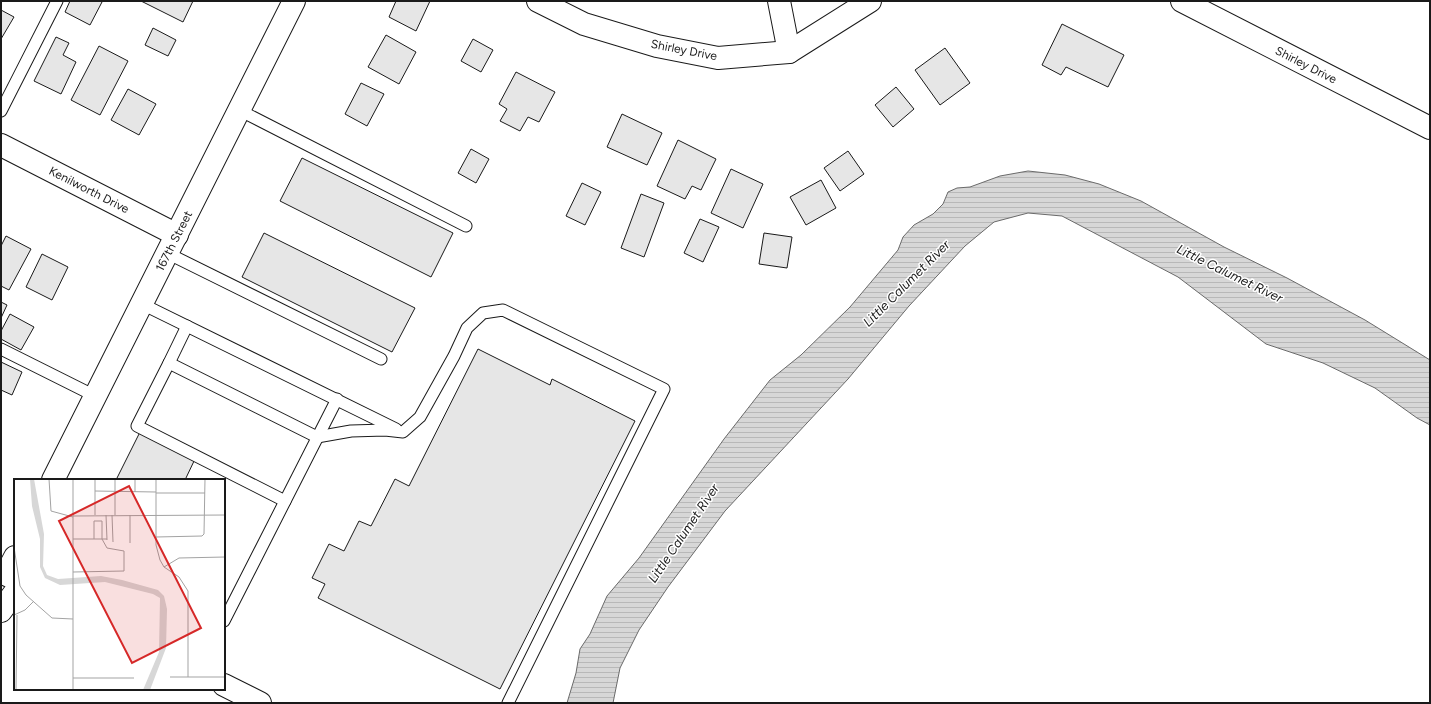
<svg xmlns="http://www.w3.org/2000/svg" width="1431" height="704" viewBox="0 0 1431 704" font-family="Figtree,sans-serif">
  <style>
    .water { fill: url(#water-rules); stroke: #6a6a6a }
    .building { fill: #e6e6e6; stroke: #1a1a1a }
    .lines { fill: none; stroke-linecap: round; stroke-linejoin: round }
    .service-casing { stroke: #1a1a1a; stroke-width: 13 }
    .minor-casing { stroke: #1a1a1a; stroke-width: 24 }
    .tertiary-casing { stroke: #1a1a1a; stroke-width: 24 }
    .service { stroke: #fff; stroke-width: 11 }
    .minor { stroke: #fff; stroke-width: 22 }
    .tertiary { stroke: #fff; stroke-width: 22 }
    .labels { text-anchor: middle; stroke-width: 3; stroke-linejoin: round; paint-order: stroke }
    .street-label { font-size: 12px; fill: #1a1a1a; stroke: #fff }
    .water-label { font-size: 13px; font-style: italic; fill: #1a1a1a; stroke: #fff }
    .inset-road { fill: none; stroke: #a3a3a3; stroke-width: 1 }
    .view { fill: #d62828; fill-opacity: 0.15; stroke: #d62828; stroke-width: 2 }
    .inset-edge { fill: none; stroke: #1a1a1a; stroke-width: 2 }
  </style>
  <defs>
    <pattern id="water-rules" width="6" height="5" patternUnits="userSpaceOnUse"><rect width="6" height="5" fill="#d7d7d7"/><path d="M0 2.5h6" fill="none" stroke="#b8b8b8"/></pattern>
  </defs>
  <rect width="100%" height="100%" fill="#fff"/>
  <!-- water -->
  <path class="water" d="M1028,171L1065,175L1099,184L1141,201L1224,247L1287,278L1365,320L1430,360V425L1417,418L1375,388L1323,363L1266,344L1178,277L1062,216L1028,213L994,222L965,246L909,306L848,379L725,511L668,587L639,630L620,668L613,703H567L576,673L580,649L590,634L607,596L639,558L724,439L770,380L801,355L850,307L898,250L903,237L914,225L933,214L943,204L948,192L957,188L970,187L1000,176Z"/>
  <!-- building -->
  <g class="building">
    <path d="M70,1H100L102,2L90,25L65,12Z"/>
    <path d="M141,1H193L183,22Z"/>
    <path d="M396,1H430L416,31L389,17Z"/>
    <path d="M1,10L14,17L1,39Z"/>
    <path d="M1062,24L1124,55L1108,87L1066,67L1061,75L1042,65Z"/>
    <path d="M153,28L176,40L168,56L145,45Z"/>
    <path d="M386,35L416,52L399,84L368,67Z"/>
    <path d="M56,37L69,43L63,55L76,62L61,94L34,81Z"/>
    <path d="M473,39L493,50L481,72L461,61Z"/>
    <path d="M99,46L128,61L100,115L71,100Z"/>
    <path d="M945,48L970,83L940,105L915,70Z"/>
    <path d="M516,72L555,92L539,122L528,117L520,131L500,121L507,109L499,104Z"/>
    <path d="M361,83L384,94L367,126L345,114Z"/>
    <path d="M896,87L914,109L893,127L875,105Z"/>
    <path d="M128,89L156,104L139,135L111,120Z"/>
    <path d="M622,114L662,133L647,165L607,147Z"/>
    <path d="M678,140L716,159L701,190L692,186L685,199L657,186Z"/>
    <path d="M471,149L489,159L476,183L458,173Z"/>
    <path d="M848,151L864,174L840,191L824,168Z"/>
    <path d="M302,158L453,233L431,277L280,201Z"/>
    <path d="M731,169L763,184L743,228L711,213Z"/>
    <path d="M821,180L836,208L806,225L790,197Z"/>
    <path d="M582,183L601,192L585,225L566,216Z"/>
    <path d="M641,194L664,203L644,257L621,248Z"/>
    <path d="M700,219L719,227L703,262L684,253Z"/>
    <path d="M264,233L415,308L392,352L242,277Z"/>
    <path d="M764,233L792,237L787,268L759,264Z"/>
    <path d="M6,236L31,249L9,290L1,286V246Z"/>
    <path d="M42,254L68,267L52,300L26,287Z"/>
    <path d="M1,302L7,305L1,318Z"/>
    <path d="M10,314L34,327L21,350L1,339V331Z"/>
    <path d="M478,349L550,385L552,379L635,421L500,689L318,598L325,584L312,578L329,544L344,551L359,521L371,526L395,479L409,486Z"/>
    <path d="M1,362L22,372L12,395L1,390Z"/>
    <path d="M140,432L195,459L185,480H116Z"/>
  </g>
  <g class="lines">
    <defs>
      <g id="service">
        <path d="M239,110L466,226"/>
        <path d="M1,111L57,1"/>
        <path d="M167,253L381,359"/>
        <path d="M142,304L396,429"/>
        <path d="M1,349L95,396"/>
        <path d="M169,363L187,326"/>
        <path d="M285,501L137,426L169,363L317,437L351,431L385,430L403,432L420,417L454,356L467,328L483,313L503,310L664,389L508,703"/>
        <path d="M224,621L337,399"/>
      </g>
      <g id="minor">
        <path d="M538,1L584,24L657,46L718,58L789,52L870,1"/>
        <path d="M779,1L789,52"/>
        <path d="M1182,1L1430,128"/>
        <path d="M1,145L177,235"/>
        <path d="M53,480L294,1"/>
        <path d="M6,574L15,557"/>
        <path d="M1,611L15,592"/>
      </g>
      <g id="tertiary">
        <path d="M1,572L15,579"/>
        <path d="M224,685L260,703"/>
      </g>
    </defs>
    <!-- service casing -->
    <use href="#service" class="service-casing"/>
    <!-- minor casing -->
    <use href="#minor" class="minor-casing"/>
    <!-- tertiary casing -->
    <use href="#tertiary" class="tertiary-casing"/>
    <!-- service -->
    <use href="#service" class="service"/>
    <!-- minor -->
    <use href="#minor" class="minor"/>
    <!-- tertiary -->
    <use href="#tertiary" class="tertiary"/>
  </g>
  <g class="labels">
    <!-- street labels -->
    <g class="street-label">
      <text transform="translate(684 50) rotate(11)" y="4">Shirley Drive</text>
      <text transform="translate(1306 65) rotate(27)" y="4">Shirley Drive</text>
      <text transform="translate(89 190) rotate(27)" y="4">Kenilworth Drive</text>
      <text transform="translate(174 241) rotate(-63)" y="4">167th Street</text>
    </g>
    <!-- water labels -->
    <g class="water-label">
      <text transform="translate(1230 273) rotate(26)" y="5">Little Calumet River</text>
      <text transform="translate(906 283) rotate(-45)" y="5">Little Calumet River</text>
      <text transform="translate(683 533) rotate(-56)" y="5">Little Calumet River</text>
    </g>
  </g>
  <!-- overview -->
  <g transform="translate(14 479)">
    <rect width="211" height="211" fill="#fff"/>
    <path d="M16,0H20L30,55L29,87L33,96L44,100L87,97L108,101L144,111L150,117L153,130L152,169L136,211H129L145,173L146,119L139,115L91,103L46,106L31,99L26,88V60L18,27Z" fill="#d7d7d7"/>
    <path class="inset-road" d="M35,0L37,32L59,38M59,0V211M81,0V36M142,0V66L146,81L150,88L165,98L174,112V198M81,12L142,13M121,13V0M142,14H191M92,36L93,61M98,36L99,63M101,36V0M59,37L211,36M142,58L188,57L190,55L191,0M59,60H93M116,64V36M0,68L6,107L12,116L38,139L59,140M150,88L165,79L211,78M59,93L110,92V72L93,69L88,60V42H80V60M0,136L11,131L20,122M156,198H211M59,199H120M2,211L3,136"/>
    <path class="view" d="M115,7L187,149L118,184L45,42Z"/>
    <rect width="211" height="211" class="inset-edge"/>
  </g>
  <!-- border -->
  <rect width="1431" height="704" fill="none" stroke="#1a1a1a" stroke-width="4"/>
</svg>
